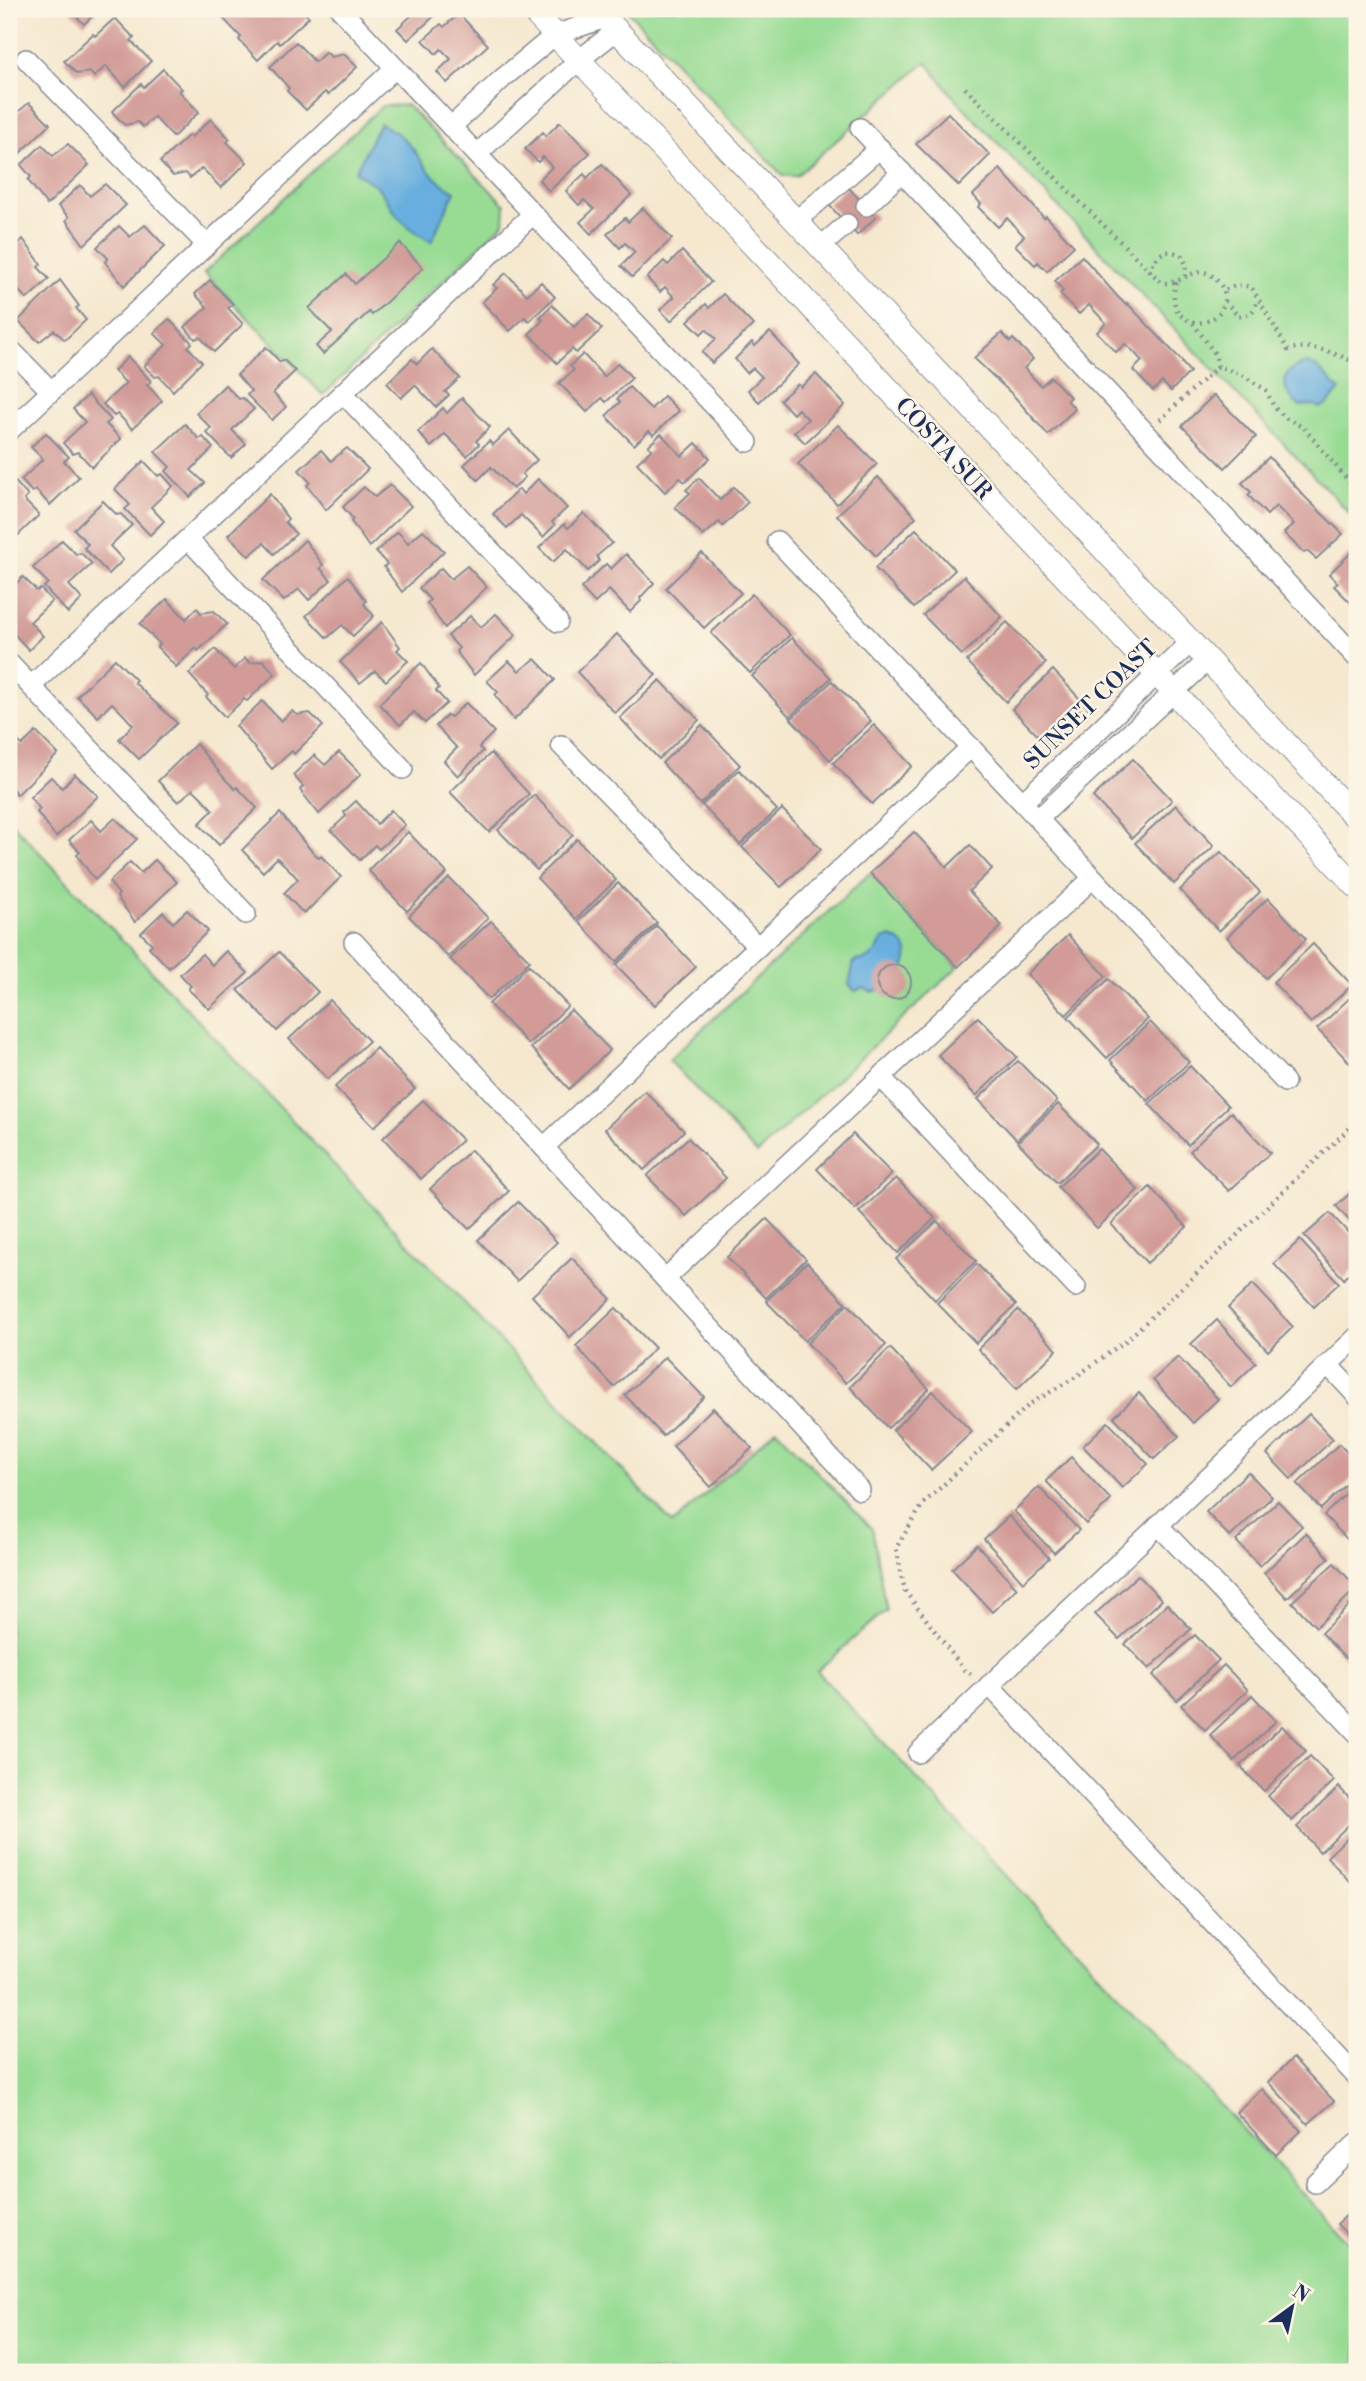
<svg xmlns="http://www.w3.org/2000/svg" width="1366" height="2381" viewBox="0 0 1366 2381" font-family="'Libre Bodoni',serif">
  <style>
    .green { fill: #98dc94; stroke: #5a8679; stroke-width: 2 }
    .water { fill: #68afdf; stroke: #426f9e; stroke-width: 2 }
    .building { fill: #d29b98 }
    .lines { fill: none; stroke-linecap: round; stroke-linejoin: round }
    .minor-casing { stroke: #888c96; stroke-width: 22 }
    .tertiary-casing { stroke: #888c96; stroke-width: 25 }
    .path { stroke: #888c96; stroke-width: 4.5; stroke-dasharray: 2 5; stroke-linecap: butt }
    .minor { stroke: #fff; stroke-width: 19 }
    .tertiary { stroke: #fff; stroke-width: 23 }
    .labels { text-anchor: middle; stroke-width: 5; stroke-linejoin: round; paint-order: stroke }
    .street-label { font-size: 23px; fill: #1b2f5e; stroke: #fcf5e5 }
  </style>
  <rect width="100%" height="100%" fill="#fcf5e5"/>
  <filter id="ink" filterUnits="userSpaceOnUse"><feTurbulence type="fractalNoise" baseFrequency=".0143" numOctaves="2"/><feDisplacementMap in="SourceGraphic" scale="14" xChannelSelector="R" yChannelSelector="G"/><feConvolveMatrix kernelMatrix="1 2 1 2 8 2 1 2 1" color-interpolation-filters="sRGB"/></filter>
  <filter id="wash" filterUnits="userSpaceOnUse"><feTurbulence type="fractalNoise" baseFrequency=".00686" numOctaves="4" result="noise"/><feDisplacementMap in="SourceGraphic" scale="28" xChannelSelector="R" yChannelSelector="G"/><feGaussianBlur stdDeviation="1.57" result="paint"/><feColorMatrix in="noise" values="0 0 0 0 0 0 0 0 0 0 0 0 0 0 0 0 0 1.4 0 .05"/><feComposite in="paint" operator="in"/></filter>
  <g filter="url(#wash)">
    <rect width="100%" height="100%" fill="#f5e8cf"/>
    <!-- green -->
    <g class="green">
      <path d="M626,9H1357V521L953,96L926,62L796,176H783Z"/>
      <path d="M407,105L505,205L504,223L323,395L204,273L382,106Z"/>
      <path d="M9,820L673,1524L776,1429L872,1529L886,1610L817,1671L1357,2252V2372H9Z"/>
      <path d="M870,873L958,967L757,1154L669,1060Z"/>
    </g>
    <!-- water -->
    <g class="water">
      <path d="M380,123C388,128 397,132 404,139C425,160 425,176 455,191L431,242L410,228L398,217L377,186L355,172Z"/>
      <path d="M1307,363L1316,366L1340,390L1328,404L1319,408L1315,405L1299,406C1279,388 1279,370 1307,363Z"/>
      <path d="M890,937C919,945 907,973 888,986C884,989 877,991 872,992L863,988L855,991L849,985L854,961C875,959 873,955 883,939Z"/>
    </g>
    <g id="blocks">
      <!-- building -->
      <g class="building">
        <path d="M69,9H100L84,24Z"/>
        <path d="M230,9H264L267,12L270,9H301L309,17L280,44L277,41L258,60L239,40L241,37L221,16Z"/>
        <path d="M405,9H442L408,40L397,29L411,16Z"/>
        <path d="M459,14L488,45L447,83L437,72L451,59L441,49L436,54L423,40L441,24L444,27Z"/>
        <path d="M115,18L134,38L131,41L151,61L125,87L106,66L94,77L90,72L77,74L64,61L93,34L95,36Z"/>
        <path d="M296,42L315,62L326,52L331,57L344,54L357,67L328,95L325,92L306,110L287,91L289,88L270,67Z"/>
        <path d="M163,69L182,89L179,91L199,112L173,137L154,117L143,127L138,122L125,125L112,112L141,84L144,87Z"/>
        <path d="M29,103L50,124L9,164V110L14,115Z"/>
        <path d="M948,113L990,155L959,186L916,144Z"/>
        <path d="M211,119L230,139L227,142L247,162L221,188L202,168L190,178L186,173L173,176L160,162L189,135L191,137Z"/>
        <path d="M560,122L590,153L549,191L539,180L552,167L543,157L538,162L525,149L543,132L546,136Z"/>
        <path d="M68,144L89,165L47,205L28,180L31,177L21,165L42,145L53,156Z"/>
        <path d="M602,164L631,195L591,234L580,222L594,209L584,200L579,205L566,191L584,174L587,178Z"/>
        <path d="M1000,169L1044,218L1046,216L1074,246L1047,271L1038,262L1035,265L1015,245L1024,236L1007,218L998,227L978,207L981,204L973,195Z"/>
        <path d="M105,184L126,205L84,245L66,220L69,217L58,206L80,185L90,196Z"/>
        <path d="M847,186L876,217L857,235L828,204Z"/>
        <path d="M643,208L672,239L632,277L621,266L635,252L625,243L620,248L607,234L625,218L628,222Z"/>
        <path d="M145,225L165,246L124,286L105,262L108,258L97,247L119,226L130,237Z"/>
        <path d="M23,239L41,264L38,267L49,279L27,299L16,288L9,295V253Z"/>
        <path d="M400,243L423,268L372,315L369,312L323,354L316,346L332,332L309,308L346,274L355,284Z"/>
        <path d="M682,251L711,282L671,321L660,310L674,297L665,287L660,292L647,278L664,261L668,265Z"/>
        <path d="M1082,256L1117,296L1126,305L1127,303L1183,362L1182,363L1190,372L1171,391L1162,382L1153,391L1133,370L1142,361L1134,352L1125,344L1116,352L1097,332L1106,323L1089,305L1079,314L1060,294L1063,291L1055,281Z"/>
        <path d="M506,273L527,295L541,282L555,297L529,321L525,317L510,331L482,302L497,288L493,285Z"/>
        <path d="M60,280L79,306L76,308L86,320L65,340L54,330L39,342L18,321Z"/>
        <path d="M210,280L233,304L228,308L243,324L214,352L200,337L195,339L185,327L207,307L195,294Z"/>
        <path d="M723,294L753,325L712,363L702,352L716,339L706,329L701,334L688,321L706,304L709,308Z"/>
        <path d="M552,305L574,327L588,314L602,329L576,353L572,349L557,363L529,334L543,320L540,317Z"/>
        <path d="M169,319L192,343L188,347L202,362L173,391L159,376L155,377L144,366L166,345L154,333Z"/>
        <path d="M770,332L799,364L759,402L748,390L762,377L753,368L747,373L735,359L752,342L755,346Z"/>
        <path d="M1002,333L1010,342L1013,339L1033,359L1024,368L1041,386L1051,377L1070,397L1067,400L1075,409L1048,435L1013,395L974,358Z"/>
        <path d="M266,347L280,362L284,360L295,371L273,393L286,407L272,420L247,395L251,391L237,375Z"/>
        <path d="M432,349L460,378L445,392L449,395L436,407L415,385L401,398L387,383L412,359L417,364Z"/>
        <path d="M583,354L604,377L618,363L632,378L606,402L602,398L587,412L559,383L574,370L570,366Z"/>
        <path d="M128,357L151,381L147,385L162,401L132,429L118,414L114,416L103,404L126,383L114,371Z"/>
        <path d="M816,374L845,405L805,443L794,432L808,419L798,409L793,414L780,400L798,384L801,387Z"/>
        <path d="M225,385L239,399L243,398L254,409L232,430L246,444L231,458L206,432L211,428L196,413Z"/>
        <path d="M629,387L651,409L664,396L679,411L653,435L649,431L634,445L606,416L620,402L617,399Z"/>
        <path d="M88,395L111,420L106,424L121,439L92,467L78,452L73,454L63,443L85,422L73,409Z"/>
        <path d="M1214,395L1256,437L1225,468L1182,426Z"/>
        <path d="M462,398L490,427L476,441L479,444L467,456L445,434L431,447L418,432L443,408L447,413Z"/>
        <path d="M185,424L199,439L203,437L213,448L191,470L205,483L190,497L166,471L170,467L155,452Z"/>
        <path d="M838,425L877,464L837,504L798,464Z"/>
        <path d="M509,430L537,460L522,474L525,477L513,489L491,467L478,480L464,465L489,441L493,445Z"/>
        <path d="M46,433L69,457L64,461L79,477L50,505L36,490L32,492L21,480L43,459L31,447Z"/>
        <path d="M661,434L682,456L696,443L710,458L685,482L680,478L665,492L637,463L652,449L648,446Z"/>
        <path d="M347,448L368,469L326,510L307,485L310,482L299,470L321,450L331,461Z"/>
        <path d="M1269,457L1305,497L1343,534L1316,559L1307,551L1304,553L1284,533L1294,524L1276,506L1267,515L1248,495L1251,492L1242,483Z"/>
        <path d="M144,461L158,476L162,474L173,486L151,507L164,521L150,535L125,509L130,505L115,489Z"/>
        <path d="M9,475L28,496L24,500L39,515L9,544Z"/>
        <path d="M878,477L916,517L876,556L837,515Z"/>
        <path d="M699,478L720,500L734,487L748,502L723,526L719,522L703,536L675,507L690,493L686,490Z"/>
        <path d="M538,479L567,508L552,522L555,525L543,537L521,515L507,528L493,514L519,489L523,494Z"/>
        <path d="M390,485L411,506L369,547L351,521L353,519L343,507L364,487L375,497Z"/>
        <path d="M270,494L288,519L285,522L296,534L274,554L264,543L249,556L228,535Z"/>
        <path d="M103,501L117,515L121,514L132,525L110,546L123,560L109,574L84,548L88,544L74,529Z"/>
        <path d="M584,513L612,543L597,556L599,561L588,571L567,549L553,562L539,548L564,524L568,528Z"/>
        <path d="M916,529L955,570L914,608L875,568Z"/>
        <path d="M423,530L444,551L402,592L384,567L387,564L376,552L398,532L408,543Z"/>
        <path d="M62,540L76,554L81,553L92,564L69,585L82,599L68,613L44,587L48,583L33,568Z"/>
        <path d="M305,540L323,565L320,568L331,580L309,600L299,589L284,601L263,580Z"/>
        <path d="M1357,547V603L1354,606L1334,586L1338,583L1329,574Z"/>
        <path d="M702,553L741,593L704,628L666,588Z"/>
        <path d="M626,554L654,583L640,598L641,601L630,612L609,590L595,603L581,588L606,564L611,569Z"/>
        <path d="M467,566L487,587L445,628L427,603L430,600L419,588L441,568L451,579Z"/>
        <path d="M348,576L366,601L364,604L374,616L353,636L342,625L327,638L306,616Z"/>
        <path d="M964,576L1002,617L962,655L923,615Z"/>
        <path d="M23,577L37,591L41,589L52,601L30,622L43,636L29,650L9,629V590Z"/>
        <path d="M752,594L790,635L750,673L711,633Z"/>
        <path d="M167,599L186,619L197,608L201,613L214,611L227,624L198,651L196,648L176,667L157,647L160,644L140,624Z"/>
        <path d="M496,614L516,635L474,675L456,651L459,648L448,636L470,616L481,627Z"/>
        <path d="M382,622L400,647L397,650L408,661L386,681L375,671L360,683L340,662Z"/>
        <path d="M1007,622L1046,663L1006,702L967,661Z"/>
        <path d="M617,634L656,675L615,713L577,672Z"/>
        <path d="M792,638L831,678L790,717L752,676Z"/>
        <path d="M215,649L234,669L245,658L250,663L263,660L275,674L247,701L244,699L225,717L206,697L208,695L189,674Z"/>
        <path d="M115,659L136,680L134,682L145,693L177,723L139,759L119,739L133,725L123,714L112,703L98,717L77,696Z"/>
        <path d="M535,659L555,680L514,720L495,695L498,692L487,681L509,661L519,671Z"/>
        <path d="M421,663L439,688L436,691L447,703L425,723L414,712L400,725L379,704Z"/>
        <path d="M1053,670L1091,711L1051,749L1012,709Z"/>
        <path d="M660,680L699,720L659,759L620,718Z"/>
        <path d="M832,681L871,721L830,760L791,719Z"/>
        <path d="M262,701L281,721L292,711L297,715L310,713L323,726L294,754L292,751L272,769L236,726Z"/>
        <path d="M466,703L494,732L479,747L483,751L458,776L444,761L457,748L436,726L447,715L451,717Z"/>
        <path d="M9,704L16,712L9,719Z"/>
        <path d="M702,725L740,765L700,804L662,763Z"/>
        <path d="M874,725L912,766L872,804L833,763Z"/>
        <path d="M36,732L58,754L17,795L9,784V738L12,735L22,745Z"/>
        <path d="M196,744L225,779L235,789L237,787L257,808L219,845L199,824L213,810L203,799L193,789L178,802L158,781Z"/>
        <path d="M339,752L361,774L319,814L300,790L303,786L293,775L314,755L325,765Z"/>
        <path d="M491,753L529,794L489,832L450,792Z"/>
        <path d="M1133,759L1172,800L1132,838L1093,797Z"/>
        <path d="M739,770L777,810L740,845L702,805Z"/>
        <path d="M75,774L98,796L56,837L37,812L40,809L30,797L51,777L62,788Z"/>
        <path d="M534,795L573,835L537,870L498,830Z"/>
        <path d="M356,801L377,824L391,810L405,825L379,849L375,845L360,860L331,830L346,816L344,812Z"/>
        <path d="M1176,805L1214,846L1174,884L1135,843Z"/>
        <path d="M782,809L821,849L781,887L742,847Z"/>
        <path d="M280,813L309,848L319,858L321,856L341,877L304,914L284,893L298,879L288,868L277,858L263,872L242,850Z"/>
        <path d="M115,818L137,839L95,880L77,855L80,852L69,840L91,820L101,831Z"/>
        <path d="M408,832L447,873L407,911L368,870Z"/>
        <path d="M914,832L947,867L970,845L992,869L969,891L1002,926L958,967L870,873Z"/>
        <path d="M577,839L616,880L576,919L537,878Z"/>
        <path d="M1221,852L1260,892L1219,931L1180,890Z"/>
        <path d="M155,860L177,882L135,922L117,897L119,894L109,882L130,862L141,873Z"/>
        <path d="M449,878L488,918L448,957L409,916Z"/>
        <path d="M618,883L657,923L616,962L578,921Z"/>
        <path d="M1268,898L1306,939L1266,978L1227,937Z"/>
        <path d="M187,910L208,931L169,968L149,947L152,944L141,933L163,912L173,923Z"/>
        <path d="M491,921L530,961L489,999L450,959Z"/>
        <path d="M657,926L696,967L655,1005L616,965Z"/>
        <path d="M1068,935L1106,976L1066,1015L1027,974Z"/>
        <path d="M1313,944L1352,985L1311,1023L1273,982Z"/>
        <path d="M226,951L248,973L209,1009L188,989L191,986L180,974L202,954L212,965Z"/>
        <path d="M279,952L318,992L277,1031L238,990Z"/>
        <path d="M529,965L568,1006L528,1044L489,1004Z"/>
        <circle cx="894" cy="982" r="17"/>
        <path d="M1109,979L1148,1019L1107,1058L1068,1017Z"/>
        <path d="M1357,991V1068L1356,1069L1317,1029Z"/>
        <path d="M330,1000L369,1041L328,1079L289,1039Z"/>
        <path d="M571,1010L610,1050L569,1089L531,1048Z"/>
        <path d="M978,1017L1017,1057L976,1096L938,1055Z"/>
        <path d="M1150,1022L1189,1062L1148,1101L1110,1060Z"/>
        <path d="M376,1048L415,1089L374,1127L335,1087Z"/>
        <path d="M1018,1061L1057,1101L1017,1140L978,1099Z"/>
        <path d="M1190,1066L1228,1106L1188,1145L1149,1104Z"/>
        <path d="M645,1091L684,1131L644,1170L605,1129Z"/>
        <path d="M423,1100L462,1140L421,1179L383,1138Z"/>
        <path d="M1058,1104L1097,1144L1057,1183L1018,1142Z"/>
        <path d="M1231,1112L1270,1153L1229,1191L1190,1151Z"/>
        <path d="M853,1134L892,1174L855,1209L817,1169Z"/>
        <path d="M688,1138L726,1178L686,1216L647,1176Z"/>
        <path d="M1099,1149L1138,1190L1097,1228L1058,1187Z"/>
        <path d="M471,1150L509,1191L469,1229L430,1189Z"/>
        <path d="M896,1178L935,1218L898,1253L859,1212Z"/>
        <path d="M1150,1187L1187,1227L1147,1263L1111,1224Z"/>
        <path d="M1357,1187V1229L1336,1206Z"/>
        <path d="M518,1202L557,1242L517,1281L478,1240Z"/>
        <path d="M1330,1213L1357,1242V1266L1344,1279L1304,1236Z"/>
        <path d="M767,1219L806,1259L766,1298L727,1257Z"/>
        <path d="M937,1221L976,1261L935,1300L896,1259Z"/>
        <path d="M1300,1240L1339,1283L1314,1307L1274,1264Z"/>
        <path d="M572,1258L611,1299L570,1337L532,1296Z"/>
        <path d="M807,1262L846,1303L805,1341L766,1301Z"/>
        <path d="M977,1264L1016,1305L976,1343L937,1303Z"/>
        <path d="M1253,1284L1293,1327L1268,1351L1228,1308Z"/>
        <path d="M848,1304L886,1345L846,1383L807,1343Z"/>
        <path d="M616,1308L655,1348L614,1387L576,1346Z"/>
        <path d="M1018,1310L1057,1350L1017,1389L978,1349Z"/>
        <path d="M1217,1320L1256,1363L1231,1387L1191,1344Z"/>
        <path d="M890,1348L929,1389L888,1428L850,1387Z"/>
        <path d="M665,1357L704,1397L663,1436L625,1395Z"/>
        <path d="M1178,1357L1218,1399L1193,1423L1153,1380Z"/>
        <path d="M933,1391L972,1432L931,1470L893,1430Z"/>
        <path d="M1139,1393L1179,1436L1154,1459L1114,1417Z"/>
        <path d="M713,1408L752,1448L711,1487L673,1446Z"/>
        <path d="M1309,1414L1333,1439L1291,1479L1267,1454Z"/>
        <path d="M1108,1422L1148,1464L1122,1488L1083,1446Z"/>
        <path d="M1339,1444L1357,1463V1474L1321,1509L1297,1484Z"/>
        <path d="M1071,1457L1111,1500L1086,1524L1046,1481Z"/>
        <path d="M1248,1472L1272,1497L1230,1537L1206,1512Z"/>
        <path d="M1357,1483V1531L1348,1540L1324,1515Z"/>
        <path d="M1039,1487L1079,1530L1054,1553L1014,1511Z"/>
        <path d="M1278,1501L1302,1526L1260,1566L1236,1541Z"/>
        <path d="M1009,1516L1049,1558L1023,1582L984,1539Z"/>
        <path d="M1306,1533L1329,1558L1287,1598L1264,1573Z"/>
        <path d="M977,1545L1017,1588L992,1612L952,1569Z"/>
        <path d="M1334,1563L1357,1588L1316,1627L1292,1602Z"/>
        <path d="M1138,1575L1162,1600L1119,1639L1095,1614Z"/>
        <path d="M1357,1598V1646L1345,1658L1321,1633Z"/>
        <path d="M1167,1604L1191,1629L1149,1669L1125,1644Z"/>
        <path d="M1195,1635L1219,1660L1177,1700L1153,1675Z"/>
        <path d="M1224,1665L1248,1690L1205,1730L1181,1705Z"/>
        <path d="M1252,1695L1276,1721L1234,1761L1210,1735Z"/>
        <path d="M1282,1726L1306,1751L1264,1791L1240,1766Z"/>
        <path d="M1310,1756L1334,1781L1292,1821L1268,1796Z"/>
        <path d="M1339,1787L1357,1807V1817L1320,1852L1297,1827Z"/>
        <path d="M1357,1828V1876L1351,1883L1327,1857Z"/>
        <path d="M1293,2058L1334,2101L1308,2124L1268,2082Z"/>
        <path d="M1262,2089L1301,2131L1276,2155L1236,2112Z"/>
        <path d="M1357,2206V2245L1337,2224Z"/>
      </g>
    </g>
  </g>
  <g filter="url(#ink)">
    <use href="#blocks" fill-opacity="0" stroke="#888c96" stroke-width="2"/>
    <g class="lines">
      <defs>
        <g id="minor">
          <path d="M340,9L748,442"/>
          <path d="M26,59L207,245"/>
          <path d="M451,127L503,78L555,35L605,18"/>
          <path d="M860,128L1357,658"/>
          <path d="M477,154L579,60L617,30"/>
          <path d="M866,206L902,172"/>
          <path d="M796,221L880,148"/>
          <path d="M820,247L847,224"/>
          <path d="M9,348L51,391"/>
          <path d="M343,393L558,622"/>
          <path d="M9,431L395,68"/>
          <path d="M188,539L403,769"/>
          <path d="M777,541L1285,1082"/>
          <path d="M9,663L246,914"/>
          <path d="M31,686L533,214"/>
          <path d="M561,745L758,947"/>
          <path d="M1023,802L1191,642"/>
          <path d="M1038,819L1208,660"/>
          <path d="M354,942L860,1490"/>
          <path d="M881,1077L1076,1287"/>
          <path d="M544,1147L971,747"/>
          <path d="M665,1279L1093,878"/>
          <path d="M1328,1365L1357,1396"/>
          <path d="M1158,1525L1357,1733"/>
          <path d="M989,1685L1357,2077"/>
          <path d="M918,1753L1357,1337"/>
          <path d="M1315,2183L1357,2143"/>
        </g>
        <g id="tertiary">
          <path d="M531,9L1357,887"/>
          <path d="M597,9L1357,819"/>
        </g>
      </defs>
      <!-- minor casing -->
      <use href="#minor" class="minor-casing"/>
      <!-- tertiary casing -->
      <use href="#tertiary" class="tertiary-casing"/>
      <!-- path -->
      <g class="path">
        <path d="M965,88L1162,283C1188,285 1201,253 1224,290C1235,286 1241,283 1252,288L1288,350C1312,342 1335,354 1357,363"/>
        <path d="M1150,272C1155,255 1165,246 1182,256L1186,264L1185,276"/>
        <path d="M1176,282C1161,335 1231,334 1224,290"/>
        <path d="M1225,301L1238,316C1251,315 1255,312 1257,299"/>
        <path d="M1193,323L1215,354L1218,366"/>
        <path d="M1160,420L1218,366L1242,375L1266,390L1274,407L1287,419L1303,427L1357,491"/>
        <path d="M971,1674L964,1670L905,1591L896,1548L923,1504L1030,1404L1074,1378L1127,1340L1357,1121"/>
      </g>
      <!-- minor -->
      <use href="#minor" class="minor"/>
      <!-- tertiary -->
      <use href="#tertiary" class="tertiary"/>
    </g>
  </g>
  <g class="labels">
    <!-- street labels -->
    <g class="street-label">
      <text transform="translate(944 448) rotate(47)" y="8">COSTA SUR</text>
      <text transform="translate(1090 704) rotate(-44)" y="8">SUNSET COAST</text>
    </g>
  </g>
  <!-- margin -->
  <rect width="1366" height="2381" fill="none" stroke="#fcf5e5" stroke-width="35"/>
  <!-- north arrow -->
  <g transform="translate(1292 2307) rotate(33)" stroke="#fcf5e5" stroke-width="5" paint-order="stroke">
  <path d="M0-5L12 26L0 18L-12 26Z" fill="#1b2f5e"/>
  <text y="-10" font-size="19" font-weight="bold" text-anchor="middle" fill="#1b2f5e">N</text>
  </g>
</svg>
